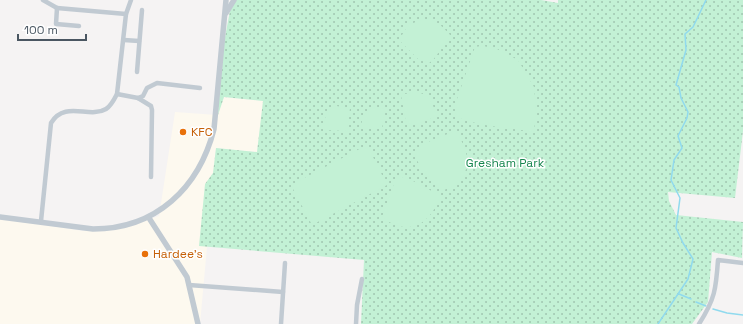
<svg xmlns="http://www.w3.org/2000/svg" width="743" height="324" viewBox="0 0 743 324" font-family="'Space Grotesk',sans-serif">
  <style>
    .commercial { fill: #fdf9ef }
    .park { fill: url(#park-dots) }
    .pitch { fill: #c3f1d5 }
    .lines { fill: none; stroke-linecap: round; stroke-linejoin: round }
    .stream { stroke: #90daee; stroke-width: 1.5 }
    .minor { stroke: #c1cad2; stroke-width: 4.5 }
    .tertiary { stroke: #c1cad2; stroke-width: 5.5 }
    .food-dot { fill: #e8710a; stroke: #fff; stroke-width: 1.5 }
    .labels { text-anchor: middle; stroke-width: 3; stroke-linejoin: round; paint-order: stroke }
    .food-label { font-size: 12px; fill: #c56008; stroke: #fff; text-anchor: start }
    .park-label { font-size: 12px; fill: #17864f; stroke: #fff }
  </style>
  <defs>
    <pattern id="park-dots" width="8" height="8" patternUnits="userSpaceOnUse"><rect width="8" height="8" fill="#c3f1d5"/><path d="M2 2h.1M6 6h.1" fill="none" stroke="#a0c6b0" stroke-width="1.8" stroke-linecap="round"/></pattern>
  </defs>
  <rect width="100%" height="100%" fill="#f5f3f3"/>
  <!-- commercial -->
  <path class="commercial" d="M224,97L264,101L257,152L216,148L200,324H0V218L83,231L119,229L159,216L175,112L217,115Z"/>
  <!-- park -->
  <path class="park" d="M232,0H541L558,3V0H743V131L735,198L668,192L669,201L676,215L743,222L742,258L712,252L708,302L692,324H361L364,260L199,246L205,184L213,173L216,148L257,152L263,101L224,97L218,115L222,53Z"/>
  <!-- pitch -->
  <g class="pitch">
    <path d="M424,19C437,20 443,27 451,36L433,60L429,63L419,60L399,40L408,25Z"/>
    <path d="M482,46L495,48L518,60L534,87L536,109L534,132C518,129 470,125 458,117C454,114 455,109 455,105L475,47Z"/>
    <path d="M414,92C430,93 433,103 436,117L413,125L406,123L401,95Z"/>
    <path d="M336,106L350,108L347,131L324,130C324,119 325,111 336,106Z"/>
    <path d="M376,107L385,109L382,129L361,128C362,118 364,109 376,107Z"/>
    <path d="M455,131C468,148 475,171 453,186C450,188 445,189 442,191C432,181 417,167 415,153C423,141 442,137 455,131Z"/>
    <path d="M367,145L387,185L312,225L291,185Z"/>
    <path d="M397,175L418,183L440,196C431,224 408,238 382,217Z"/>
  </g>
  <g class="lines">
    <!-- stream -->
    <g class="stream">
      <path d="M679,294L691,299"/>
      <path d="M696,302L706,306"/>
      <path d="M713,309L727,313L743,315"/>
      <path d="M658,324L688,279L693,259L683,243L676,228L680,198L671,180L674,160L682,148L678,136L687,118L688,112L681,98L679,87L676,85L686,50L685,34L693,27L706,0"/>
    </g>
    <!-- minor -->
    <g class="minor">
      <path d="M43,0L57,8"/>
      <path d="M79,26L56,24L57,8L126,14"/>
      <path d="M124,40L139,41"/>
      <path d="M137,72L142,10"/>
      <path d="M117,94L138,98L143,96L147,88L157,83L200,88"/>
      <path d="M138,98L151,106L152,110L151,177"/>
      <path d="M41,221L51,123C65,100 89,119 106,109C111,106 114,100 117,94L126,14L131,0"/>
      <path d="M189,285L283,292"/>
      <path d="M281,324L285,263"/>
      <path d="M356,324L357,305L362,279"/>
      <path d="M699,324C715,299 716,289 718,260L743,263"/>
    </g>
    <!-- tertiary -->
    <g class="tertiary">
      <path d="M226,13L234,0"/>
      <path d="M0,217L93,229C156,229 199,188 214,129L226,0"/>
      <path d="M149,218L187,277L198,324"/>
    </g>
  </g>
  <!-- markers -->
  <g class="food-dot">
    <circle cx="183" cy="132" r="4"/>
    <circle cx="145" cy="254" r="4"/>
  </g>
  <g class="labels">
    <!-- food labels -->
    <g class="food-label">
      <text x="191" y="136">KFC</text>
      <text x="153" y="258">Hardee's</text>
    </g>
    <!-- park labels -->
    <g class="park-label">
      <text x="505" y="167">Gresham Park</text>
    </g>
  </g>
  <!-- scale -->
  <path d="M18 34v6h68v-6" fill="none" stroke="#4a5661" stroke-width="2"/>
  <text x="24" y="34" font-size="12" fill="#4a5661" stroke="#ffffff" stroke-width="3" paint-order="stroke">100 m</text>
</svg>
